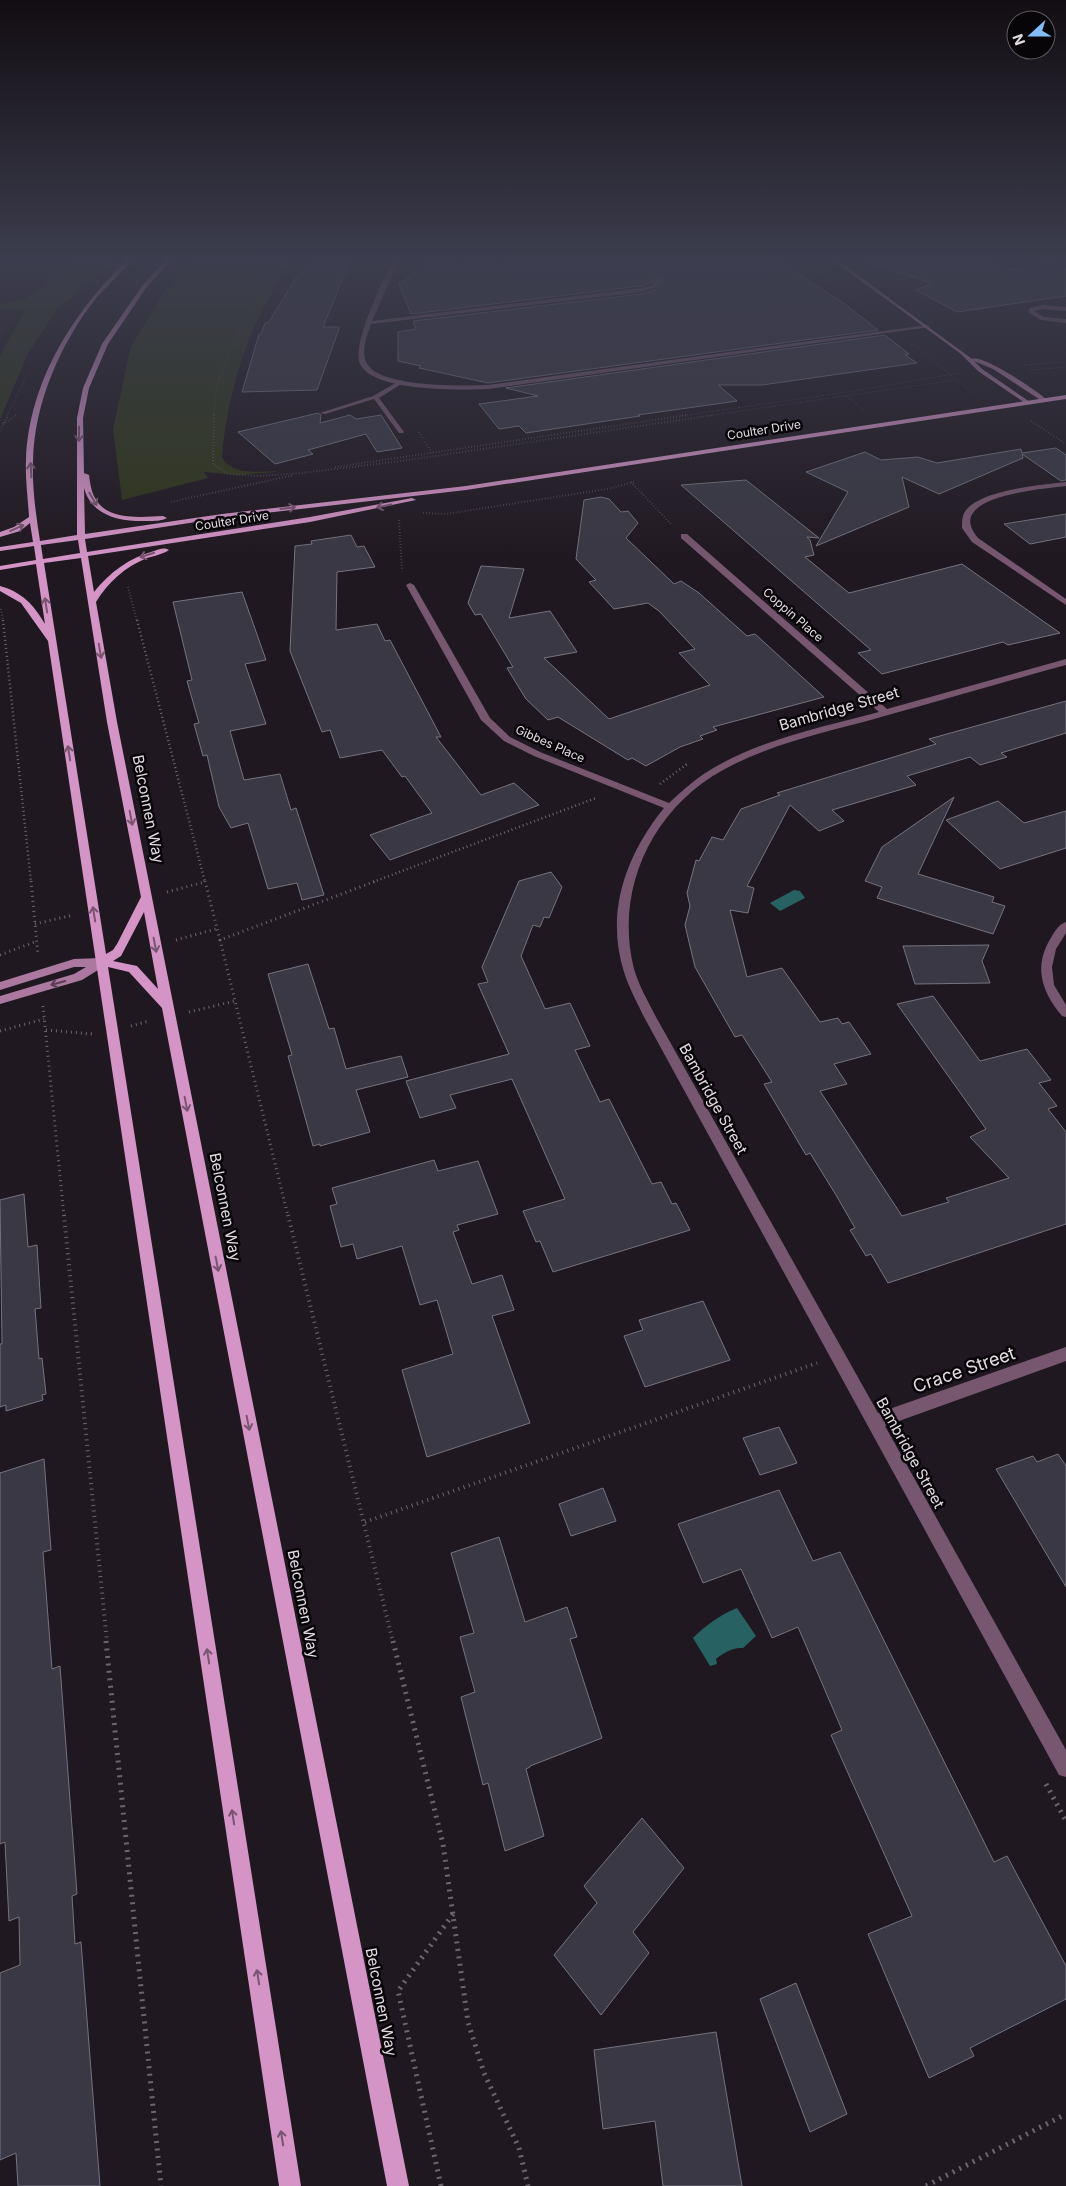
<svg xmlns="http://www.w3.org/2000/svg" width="1066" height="2186" viewBox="0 0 1066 2186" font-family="Inter,sans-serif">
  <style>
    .industrial { fill: #2c1c26 }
    .green { fill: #2f3619 }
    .water { fill: #276161 }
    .building { fill: #3a3844; stroke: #757380 }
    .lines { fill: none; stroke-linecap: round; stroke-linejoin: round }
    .path-far5 { stroke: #6c656c; stroke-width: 1; stroke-dasharray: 0.5 2; stroke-linecap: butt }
    .path-far4 { stroke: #6c656c; stroke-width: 2; stroke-dasharray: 0.5 2.5; stroke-linecap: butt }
    .path-far3 { stroke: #6c656c; stroke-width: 2.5; stroke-dasharray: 1 3; stroke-linecap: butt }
    .path-far2 { stroke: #6c656c; stroke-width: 3; stroke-dasharray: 1 4; stroke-linecap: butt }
    .path-far1 { stroke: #6c656c; stroke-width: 4; stroke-dasharray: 1 4.5; stroke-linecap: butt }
    .path { stroke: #6c656c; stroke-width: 5; stroke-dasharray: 2 5.5; stroke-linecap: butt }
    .lane { fill: #76576f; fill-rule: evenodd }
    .street { fill: #76576f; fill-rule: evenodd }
    .secondary { fill: #ab79a0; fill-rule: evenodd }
    .primary { fill: #d494c6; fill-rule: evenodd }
    .oneway { stroke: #785470 }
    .oneway2 { stroke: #5a3f54 }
    .labels { text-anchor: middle; stroke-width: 5; stroke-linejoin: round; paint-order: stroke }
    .far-street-label { font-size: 12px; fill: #e3dde3; stroke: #080508 }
    .street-label { font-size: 15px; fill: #e3dde3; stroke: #080508 }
    .near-street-label { font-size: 18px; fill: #e3dde3; stroke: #080508 }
  </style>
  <rect width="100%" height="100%" fill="#201820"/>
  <!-- industrial -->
  <path class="industrial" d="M17,311L0,342V312Z"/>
  <!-- green -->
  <g class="green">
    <path d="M83,256H122L59,307L28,353L0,419V356L25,310H0V304L23,300Z"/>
    <path d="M197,256H296C252,314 228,384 222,457C230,475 260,472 276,471L277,472L238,475L204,472L208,478L122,500L113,429L131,346L168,286Z"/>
  </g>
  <!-- water -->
  <g class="water">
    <path d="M794,890L800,891L805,898L780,911L770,903Z"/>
    <path d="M737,1608L756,1636L743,1648C733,1647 723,1653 716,1659L717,1664L710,1666L693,1638C706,1625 720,1615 737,1608Z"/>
  </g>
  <!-- building -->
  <g class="building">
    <path d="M519,256H629L653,280L652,283L641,286L411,314L399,284L430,261H452L456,266L483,261L498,265Z"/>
    <path d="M638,256H770L842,302L878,330L488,383L419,368L421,366L398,361V332L416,329L413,321L641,294L658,289L662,279Z"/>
    <path d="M864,256H972V260L1009,269L1066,268V296L957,312L916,290L932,283L863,261Z"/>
    <path d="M316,257L351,258L323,327H339V329L317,390L242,392L259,334H261L265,323H268L297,276H299L305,267H309Z"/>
    <path d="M885,335L909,354L905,355L917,363L762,385H718L737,401L638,415L640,416L526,433L519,426L499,429L479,404L538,396L506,388Z"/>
    <path d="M318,413L321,415L320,423L350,415L356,419L381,415L402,448L377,452L366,434L308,450L313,454L275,464L238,432Z"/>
    <path d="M1056,448L1066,455V480L1061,481L1022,454L1023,458L939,494L902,477L909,507L816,546L848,492L806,472L865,452L881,460L918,457L937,463L1021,449L1022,453Z"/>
    <path d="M746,480L819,538L807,537L810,540L814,555L805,557L849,593L962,564L1060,633L1008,645L1003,642L882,674L858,653L871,650L681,485Z"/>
    <path d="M601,497L609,499L621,512L628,511L638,523L626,538L674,584L681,581L699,593L747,636L755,634L824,697L713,727L717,730L700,736L703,739L680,747L646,766L632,758L628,760L558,717L548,720L526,699L507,668L513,667L481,614L475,615L468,603L481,566L524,569L509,618L550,611L577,652L544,658L609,719L710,685L679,653L695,649L659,611L648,603L614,609L589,582L596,580L576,559L584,500Z"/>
    <path d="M1066,514V537L1030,544L1004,524Z"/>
    <path d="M351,535L357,547L364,546L375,567L337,572L336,630L377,624L385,641L390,640L441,737H436L481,795L514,783L539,805L390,860L370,835L432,813L405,776L402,777L382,750L340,758L330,730L322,732L290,651L295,546L312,544L311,541Z"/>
    <path d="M242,592L266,660L245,664L266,724L230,731L244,780L280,774L291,810L296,808L324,895L302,900L297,883L268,889L248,823L231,828L219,807L207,755L203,756L194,724L199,723L187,681L192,680L173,602Z"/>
    <path d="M1066,701V733L1001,753L1007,757L980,765L970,757L907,776L916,785L832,810L844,821L819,831L790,805L747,886L754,888L748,913L730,910L747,977L782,968L820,1022L838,1018L842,1024L849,1022L871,1054L834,1064L847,1084L820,1091L902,1216L949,1202L946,1198L1009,1178L970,1137L986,1129L897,1004L933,996L980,1061L1027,1049L1051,1080L1039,1083L1057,1106L1048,1109L1066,1132V1224L888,1283L871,1254L866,1256L850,1230L855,1228L836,1195L810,1153L806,1155L764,1084L772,1082L742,1035L735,1037L695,967L685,925L690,906L687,893L696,860L699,861L712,837L723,840L741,809L780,795L777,793L936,744L929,739Z"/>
    <path d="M954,797L918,874L994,897L992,902L1005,906L993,934L877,898L882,887L865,881L882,847Z"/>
    <path d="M998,801L1024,823L1066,811V848L1000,869L946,820Z"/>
    <path d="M551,872L562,887L549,918L544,917L540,927L533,925L521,956L545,1009L570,1003L590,1046L575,1050L600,1102L609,1099L652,1184L661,1182L672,1204L676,1203L690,1230L553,1272L540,1241L536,1242L523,1211L565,1199L512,1079L450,1095L456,1108L420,1118L406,1081L509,1054L478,984L488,982L482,967L519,881Z"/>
    <path d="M989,945L982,961L990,983L915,984L903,946Z"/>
    <path d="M308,964L329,1029L334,1028L346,1069L401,1056L408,1077L356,1090L370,1132L320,1146V1144L313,1146L288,1056L292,1055L268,974Z"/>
    <path d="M434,1160L438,1171L478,1161L498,1214L457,1225L459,1230L453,1232L472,1284L502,1275L514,1310L492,1316L530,1423L427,1457L402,1370L453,1354L437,1300L420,1305L402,1246L357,1259L353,1244L341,1247L330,1206L337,1204L332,1188Z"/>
    <path d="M24,1194L28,1247L37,1245L41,1308L35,1309L39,1359L42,1358L46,1394L42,1395L43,1400L6,1411V1405L0,1407V1344H2L0,1200Z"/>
    <path d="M703,1301L730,1360L645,1387L624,1336L643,1330L639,1320Z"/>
    <path d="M779,1427L797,1463L760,1475L743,1438Z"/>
    <path d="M1058,1454L1066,1466V1587L996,1469L1033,1456L1037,1462Z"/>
    <path d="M44,1459L51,1550L43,1552L52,1669L60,1666L77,1894L72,1896L75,1944L81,1942L100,2186H18L16,2153L0,2160V1973L20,1965L19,1917L9,1921L5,1842L0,1844V1473Z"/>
    <path d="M603,1488L616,1521L571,1536L559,1504Z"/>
    <path d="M779,1490L813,1561L840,1552L994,1862L1007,1856L1066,1966V1999L970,2048L974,2056L929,2078L868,1934L912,1916L831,1735L842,1730L798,1627L772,1638L741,1569L703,1583L678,1524Z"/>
    <path d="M499,1537L525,1622L567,1607L577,1637L570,1639L602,1738L530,1766V1767L526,1769L544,1836L505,1851L488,1783L483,1785L461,1697L475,1692L460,1637L474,1633L451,1553Z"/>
    <path d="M642,1818L684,1868L633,1932L649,1953L601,2015L554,1955L597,1903L584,1886Z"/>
    <path d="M796,1983L847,2114L810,2132L760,1999Z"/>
    <path d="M716,2032L742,2186H663L655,2121L603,2129L594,2050Z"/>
  </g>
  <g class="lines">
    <!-- path-far5 -->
    <g class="path-far5">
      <path d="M794,256L876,316"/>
      <path d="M0,307L67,305"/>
      <path d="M913,344L974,394"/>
      <path d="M1024,365L1066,362"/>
      <path d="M1031,370L1066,367"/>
      <path d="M846,396L865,411"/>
      <path d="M7,416L28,373"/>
      <path d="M15,416L17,415"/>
      <path d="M214,416C215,409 214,400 215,393C227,347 261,294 289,256"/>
      <path d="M680,416L847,392L959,373"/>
      <path d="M706,416L955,380"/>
    </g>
    <!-- path-far4 -->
    <g class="path-far4">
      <path d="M214,415L213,464L228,474L259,476L302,473L401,461L714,415"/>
      <path d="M1031,421L1066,444"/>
      <path d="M3,424L17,415"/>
      <path d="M0,431L8,415"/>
      <path d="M419,432L432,453"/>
      <path d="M335,467L688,415"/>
      <path d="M631,482L671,524"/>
      <path d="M171,502L294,475"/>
      <path d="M423,513L446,514L607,489L634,482"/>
      <path d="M399,520L402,571"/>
      <path d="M128,587L137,621"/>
      <path d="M1,609L3,621"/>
    </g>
    <!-- path-far3 -->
    <g class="path-far3">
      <path d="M3,620L31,882"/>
      <path d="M137,620L205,882"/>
      <path d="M660,784L687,764"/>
      <path d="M373,882L596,798"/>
    </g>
    <!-- path-far2 -->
    <g class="path-far2">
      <path d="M31,881L38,955"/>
      <path d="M205,881L220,940L376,881"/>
      <path d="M167,892L205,882"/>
      <path d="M35,924L73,915"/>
      <path d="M176,940L216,929"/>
      <path d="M220,940L288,1216"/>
      <path d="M0,955L37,941"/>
      <path d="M43,1006L64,1216"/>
      <path d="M189,1012L235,1001"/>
      <path d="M131,1026L149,1021"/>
      <path d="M46,1030L93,1034"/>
      <path d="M0,1031L44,1019"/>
    </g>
    <!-- path-far1 -->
    <g class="path-far1">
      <path d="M64,1215L107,1642"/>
      <path d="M288,1215L393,1642"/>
      <path d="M365,1522L817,1363"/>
    </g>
    <!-- path -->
    <g class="path">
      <path d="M106,1641L161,2186"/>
      <path d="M393,1641L443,1844L468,2022L484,2073L519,2148L528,2186"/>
      <path d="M1046,1784L1066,1821"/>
      <path d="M441,2186L398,1991L453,1914"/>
      <path d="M926,2186L1066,2114"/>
    </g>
    <!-- lane -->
    <path class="lane" d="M401,380L403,383L379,398L404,432L403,433H399L374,399L325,414L320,413L373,396Z"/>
    <!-- street -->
    <g class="street">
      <path d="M396,256H401L372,321L641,288L653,285L655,280L631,256H636L661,280L657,287L641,292L371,324C367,335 361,351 366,362C377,388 463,386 488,385L927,325L930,327L488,389C461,390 373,392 360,364C351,343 385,276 396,256Z"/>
      <path d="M1015,256L1045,258L1066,256V260L1045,262Z"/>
      <path d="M1043,305L1066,307V311L1043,309L1034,311L1044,317L1066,319V323L1041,320L1028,312L1030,308Z"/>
      <path d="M1066,482V486C1042,489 942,496 978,538L1066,599V605L972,542L962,528C962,525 962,519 963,516C971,490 1042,485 1066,482Z"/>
      <path d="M681,534H687L887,709L1066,659V665C1007,681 947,699 888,715C833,731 773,742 723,770C652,809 614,890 634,969C639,986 648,1001 656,1017L878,1413L1066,1347V1361L885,1426L1066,1750V1777L1059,1775L644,1017C637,1002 629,988 624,972C605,912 626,855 664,808L534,756L504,741L481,720L406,585L410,583L414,585L490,718L510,737L540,752L669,803C682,791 695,779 710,770C761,739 823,727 879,712L681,538Z"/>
      <path d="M1066,922V933L1056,949L1052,967L1054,985L1066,1005V1017L1062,1016C1041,991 1033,965 1052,936C1056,930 1059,924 1066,922Z"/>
    </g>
    <!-- secondary -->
    <g class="secondary">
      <path d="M827,256H832L972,359C983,354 1037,391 1047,400L1042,401L993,369L974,361L982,369L1030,402L1025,403L978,371L961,354Z"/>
      <path d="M102,958L108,962L106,965L82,980L0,1004V996L74,974L86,967H74L0,990V982L74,959Z"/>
    </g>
    <!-- primary -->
    <path class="primary" d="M131,256H137C124,270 110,283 97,297C61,342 34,403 33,461C32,488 36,515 40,541L77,535V418L83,388L102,344L142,286L169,256H175L146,288L108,344L89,388L83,418L84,473L89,475C90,482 91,491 95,498C107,521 141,517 163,516L167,518C162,521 154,521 148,521C122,522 92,517 84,488L85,534L222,514L466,486L1066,395V399L466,490L222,518L85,539L87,552L310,517L412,498L416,500L310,522L88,556L94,592C110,572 129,558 154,551C160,549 164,547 169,550C163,554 154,556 147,558C125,567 108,582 96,602L117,722L409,2186H387L162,1008L129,972L108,967L301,2186H279L48,641L21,603L0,591V586C22,592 34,605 45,624L36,564L0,570V566L36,560L34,546L0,551V547L33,542L30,523L20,531L0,537V532L14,527L29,517C28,498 25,479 26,460C29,380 75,309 131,256ZM78,540L80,553L43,559L41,545ZM81,558L107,722L141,897L117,944L113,950L106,954L44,563ZM144,912L158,989L137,966L113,961L121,956Z"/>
  </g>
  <!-- one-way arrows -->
  <defs><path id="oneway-shaft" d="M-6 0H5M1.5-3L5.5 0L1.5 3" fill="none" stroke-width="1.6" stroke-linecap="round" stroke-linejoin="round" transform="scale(1.25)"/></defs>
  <g class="oneway">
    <use href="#oneway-shaft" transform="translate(79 434) rotate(91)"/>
    <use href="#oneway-shaft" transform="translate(31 470) rotate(-93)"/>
    <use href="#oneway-shaft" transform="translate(93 499) rotate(60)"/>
    <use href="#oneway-shaft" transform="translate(384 506) rotate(168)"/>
    <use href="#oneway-shaft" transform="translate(288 508) rotate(-7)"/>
    <use href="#oneway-shaft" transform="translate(17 528) rotate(-24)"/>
    <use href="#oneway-shaft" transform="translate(147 555) rotate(162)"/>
    <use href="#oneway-shaft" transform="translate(46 605) rotate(-99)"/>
    <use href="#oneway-shaft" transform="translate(100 651) rotate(80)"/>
    <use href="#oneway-shaft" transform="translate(69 753) rotate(-99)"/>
    <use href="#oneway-shaft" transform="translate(131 818) rotate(79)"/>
    <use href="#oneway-shaft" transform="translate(94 914) rotate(-99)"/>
    <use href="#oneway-shaft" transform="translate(155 945) rotate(79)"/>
    <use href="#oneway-shaft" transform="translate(186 1104) rotate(79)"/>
    <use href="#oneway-shaft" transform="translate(217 1264) rotate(79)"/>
    <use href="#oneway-shaft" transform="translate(248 1423) rotate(79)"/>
    <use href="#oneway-shaft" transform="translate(208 1656) rotate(-99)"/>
    <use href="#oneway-shaft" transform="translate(233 1817) rotate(-99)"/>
    <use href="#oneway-shaft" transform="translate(258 1977) rotate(-99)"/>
    <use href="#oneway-shaft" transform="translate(282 2138) rotate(-99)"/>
  </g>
  <use class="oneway2" href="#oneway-shaft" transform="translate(58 983) rotate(164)"/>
  <!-- sky -->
  <linearGradient id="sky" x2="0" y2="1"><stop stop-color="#120d12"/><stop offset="0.46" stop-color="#3c3d4e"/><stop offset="1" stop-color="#3c3d4e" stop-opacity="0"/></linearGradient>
  <rect width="1066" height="562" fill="url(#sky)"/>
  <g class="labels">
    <!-- far-street labels -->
    <g class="far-street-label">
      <text transform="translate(764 430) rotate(-9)" y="4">Coulter Drive</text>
      <text transform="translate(232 521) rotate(-9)" y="4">Coulter Drive</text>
      <text transform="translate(793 615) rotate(41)" y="4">Coppin Place</text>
      <text transform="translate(550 744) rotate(24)" y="4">Gibbes Place</text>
    </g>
    <!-- street labels -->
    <g class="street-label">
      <text transform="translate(839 709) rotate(-16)" y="5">Bambridge Street</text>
      <text transform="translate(148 809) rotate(79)" y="5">Belconnen Way</text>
      <text transform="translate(713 1099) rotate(61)" y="5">Bambridge Street</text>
      <text transform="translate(225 1207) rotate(79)" y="5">Belconnen Way</text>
      <text transform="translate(910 1453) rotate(61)" y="5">Bambridge Street</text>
      <text transform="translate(303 1604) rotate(79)" y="5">Belconnen Way</text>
      <text transform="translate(381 2002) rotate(79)" y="5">Belconnen Way</text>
    </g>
    <!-- near-street labels -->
    <g class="near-street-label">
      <text transform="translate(964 1370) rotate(-19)" y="6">Crace Street</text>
    </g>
  </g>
  <!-- north arrow -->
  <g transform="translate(1031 35) rotate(249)"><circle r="24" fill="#080508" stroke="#605b60"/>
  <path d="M0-4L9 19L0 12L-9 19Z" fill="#81bdfa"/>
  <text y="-8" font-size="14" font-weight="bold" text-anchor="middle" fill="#e3dde3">N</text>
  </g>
</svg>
